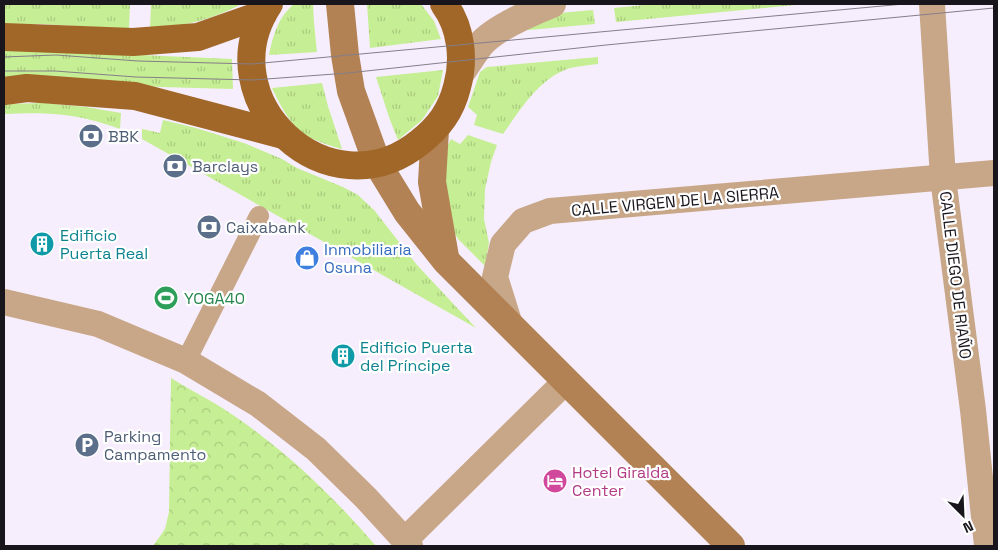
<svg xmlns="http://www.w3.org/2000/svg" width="998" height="550" viewBox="0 0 998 550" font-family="'Space Grotesk',sans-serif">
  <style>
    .grass { fill: url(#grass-tufts) }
    .park { fill: url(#park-crowns) }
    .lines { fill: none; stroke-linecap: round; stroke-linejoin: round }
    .pedestrian { stroke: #c8a789; stroke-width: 20 }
    .minor { stroke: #c8a789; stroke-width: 26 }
    .tertiary { stroke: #c8a789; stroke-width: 28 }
    .secondary { stroke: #b28254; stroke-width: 28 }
    .primary { stroke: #a16728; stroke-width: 28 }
    .tram { stroke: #857e89; stroke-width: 1 }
    .labels { text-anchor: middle; stroke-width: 4.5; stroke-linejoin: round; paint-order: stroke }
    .service-label { font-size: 16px; fill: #4e5e75; stroke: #fff; text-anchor: start }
    .street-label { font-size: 16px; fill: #19151c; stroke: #fff }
    .culture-label { font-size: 16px; fill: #0d838f; stroke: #fff; text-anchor: start }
    .shop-label { font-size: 16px; fill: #366cbe; stroke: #fff; text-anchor: start }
    .leisure-label { font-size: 16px; fill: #27864d; stroke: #fff; text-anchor: start }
    .hotel-label { font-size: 16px; fill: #b23c85; stroke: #fff; text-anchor: start }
  </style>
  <defs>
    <pattern id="grass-tufts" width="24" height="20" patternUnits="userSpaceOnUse" patternTransform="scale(1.25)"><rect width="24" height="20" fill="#c6ee94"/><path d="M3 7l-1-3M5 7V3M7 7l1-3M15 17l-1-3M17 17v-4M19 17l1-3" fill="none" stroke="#aacb7f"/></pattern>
    <pattern id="park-crowns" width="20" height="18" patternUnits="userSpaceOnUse" patternTransform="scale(1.25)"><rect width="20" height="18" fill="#c6ee94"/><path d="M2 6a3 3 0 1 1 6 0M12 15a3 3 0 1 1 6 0" fill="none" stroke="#aacb7f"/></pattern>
  </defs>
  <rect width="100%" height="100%" fill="#f7eefd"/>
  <!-- grass -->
  <g class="grass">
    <path d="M4,4H130L129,29L41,24L4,25Z"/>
    <path d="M151,4H242C213,19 182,27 150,29Z"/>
    <path d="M294,4H313L314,23L317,52L269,55C273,36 278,17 294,4Z"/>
    <path d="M367,4H421L434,21L441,39L370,48Z"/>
    <path d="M654,4H806L616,22L614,8Z"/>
    <path d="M593,10L595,24L529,30L525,29L559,13Z"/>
    <path d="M4,49L232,59L233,89L160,87L49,80H4Z"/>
    <path d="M598,57V64C589,65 579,66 570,68C539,78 521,109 503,134L474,125L477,115L468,107L480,72L487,67Z"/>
    <path d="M443,70L438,96L422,120L398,140L390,120L376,77Z"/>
    <path d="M322,83L328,106L342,149C300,138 290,126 272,88Z"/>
    <path d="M44,103L86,107L121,113L120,129C76,113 50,112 4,114V104Z"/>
    <path d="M163,120L196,128L244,143L282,159L297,168L343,187L358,195L374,210L417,265L476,328L142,139V129L160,133Z"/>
    <path d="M468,135L497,145L491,162L485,189L484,219L489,243L485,266L458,239L449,224L442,156L451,139L460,144Z"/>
  </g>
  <!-- park -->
  <path class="park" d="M171,378C190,390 211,400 230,413C285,450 333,496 376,546H153L165,529L169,512Z"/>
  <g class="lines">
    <!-- pedestrian -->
    <path class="pedestrian" d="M186,361L259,216"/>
    <!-- minor -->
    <g class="minor">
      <path d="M932,4L943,178L973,410L987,546"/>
      <path d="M4,302L98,324L186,361L258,404L316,449L366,498L410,546"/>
      <path d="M510,325L495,277L503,244L523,221L550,211L994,173"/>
      <path d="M405,540L566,381"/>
    </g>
    <!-- tertiary -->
    <path class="tertiary" d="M461,73C468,63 474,53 481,44C495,28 532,12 552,4"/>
    <!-- secondary -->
    <g class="secondary">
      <path d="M340,4L345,55L351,91L377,163L407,212L446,261L731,546"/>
      <path d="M435,130L432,182L445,257"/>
    </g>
    <!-- primary -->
    <g class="primary">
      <path d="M269,4C205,100 329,216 420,142C439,127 451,111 457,87C465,59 461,27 444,4"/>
      <path d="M4,37L133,42L198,37L263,14"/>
      <path d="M4,91L27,88L135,96L283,135"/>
    </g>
    <!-- tram -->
    <g class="tram">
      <path d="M4,57L56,55L138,61L252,64L904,4"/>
      <path d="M4,71H55L136,77L253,80L348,73L606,45L994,8"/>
    </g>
  </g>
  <!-- icons -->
  <defs>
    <symbol id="bank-disc" viewBox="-11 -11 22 22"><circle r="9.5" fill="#5c6f8a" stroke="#fff"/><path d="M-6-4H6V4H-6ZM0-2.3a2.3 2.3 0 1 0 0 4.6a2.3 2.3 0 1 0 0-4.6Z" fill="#fff"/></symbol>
    <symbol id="building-disc" viewBox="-11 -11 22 22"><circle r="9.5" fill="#0f9aa8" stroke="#fff"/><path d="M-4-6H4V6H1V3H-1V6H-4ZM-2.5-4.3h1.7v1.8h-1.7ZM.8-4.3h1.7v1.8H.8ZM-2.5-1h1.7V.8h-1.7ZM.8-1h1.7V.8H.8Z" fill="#fff"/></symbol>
    <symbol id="shop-disc" viewBox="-11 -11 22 22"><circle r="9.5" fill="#3f7fe0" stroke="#fff"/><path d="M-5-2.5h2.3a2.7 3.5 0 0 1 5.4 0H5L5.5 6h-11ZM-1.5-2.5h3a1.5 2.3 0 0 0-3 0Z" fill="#fff"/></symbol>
    <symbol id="stadium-disc" viewBox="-11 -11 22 22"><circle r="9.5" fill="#2e9e5b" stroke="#fff"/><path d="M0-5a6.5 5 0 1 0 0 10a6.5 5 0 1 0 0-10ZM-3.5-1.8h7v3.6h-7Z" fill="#fff"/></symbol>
    <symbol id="parking-disc" viewBox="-11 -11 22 22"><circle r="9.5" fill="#5c6f8a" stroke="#fff"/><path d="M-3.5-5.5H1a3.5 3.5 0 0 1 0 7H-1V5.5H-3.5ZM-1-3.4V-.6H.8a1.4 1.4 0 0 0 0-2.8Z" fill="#fff"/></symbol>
    <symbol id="hotel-disc" viewBox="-11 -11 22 22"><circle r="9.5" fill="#d1479c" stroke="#fff"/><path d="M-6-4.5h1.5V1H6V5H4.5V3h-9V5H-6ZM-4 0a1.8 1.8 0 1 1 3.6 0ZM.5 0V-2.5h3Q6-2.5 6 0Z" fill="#fff"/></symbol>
  </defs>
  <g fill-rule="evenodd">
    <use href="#bank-disc" x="77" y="122" width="28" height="28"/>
    <use href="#bank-disc" x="161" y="152" width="28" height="28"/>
    <use href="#bank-disc" x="195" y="213" width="28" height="28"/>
    <use href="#building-disc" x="28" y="230" width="28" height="28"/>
    <use href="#shop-disc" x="293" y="244" width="28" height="28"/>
    <use href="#stadium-disc" x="152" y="284" width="28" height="28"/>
    <use href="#building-disc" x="329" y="342" width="28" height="28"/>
    <use href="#parking-disc" x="73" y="431" width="28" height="28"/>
    <use href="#hotel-disc" x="541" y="467" width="28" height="28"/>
  </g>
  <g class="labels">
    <!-- service labels -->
    <g class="service-label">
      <text x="108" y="142">BBK</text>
      <text x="192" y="172">Barclays</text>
      <text x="226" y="233">Caixabank</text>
      <text x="104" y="442">Parking<tspan x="104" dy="18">Campamento</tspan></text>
    </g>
    <!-- street labels -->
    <g class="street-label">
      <text transform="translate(675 201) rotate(-5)" y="6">CALLE VIRGEN DE LA SIERRA</text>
      <text transform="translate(956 275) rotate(83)" y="6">CALLE DIEGO DE RIAÑO</text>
    </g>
    <!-- culture labels -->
    <g class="culture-label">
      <text x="60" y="241">Edificio<tspan x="60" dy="18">Puerta Real</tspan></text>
      <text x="360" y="353">Edificio Puerta<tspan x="360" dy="18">del Príncipe</tspan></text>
    </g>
    <!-- shop labels -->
    <g class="shop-label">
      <text x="324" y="255">Inmobiliaria<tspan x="324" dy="18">Osuna</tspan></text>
    </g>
    <!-- leisure labels -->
    <g class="leisure-label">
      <text x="184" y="304">YOGA40</text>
    </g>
    <!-- hotel labels -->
    <g class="hotel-label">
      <text x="572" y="478">Hotel Giralda<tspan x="572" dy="18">Center</tspan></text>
    </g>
  </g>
  <!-- border -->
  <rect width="998" height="550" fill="none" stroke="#19151c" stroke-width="10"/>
  <!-- north arrow -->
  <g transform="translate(963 515) rotate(156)" stroke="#ffffff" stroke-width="4" paint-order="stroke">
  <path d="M0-4L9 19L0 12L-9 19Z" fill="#19151c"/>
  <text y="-8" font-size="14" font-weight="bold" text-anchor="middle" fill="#19151c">N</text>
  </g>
</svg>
